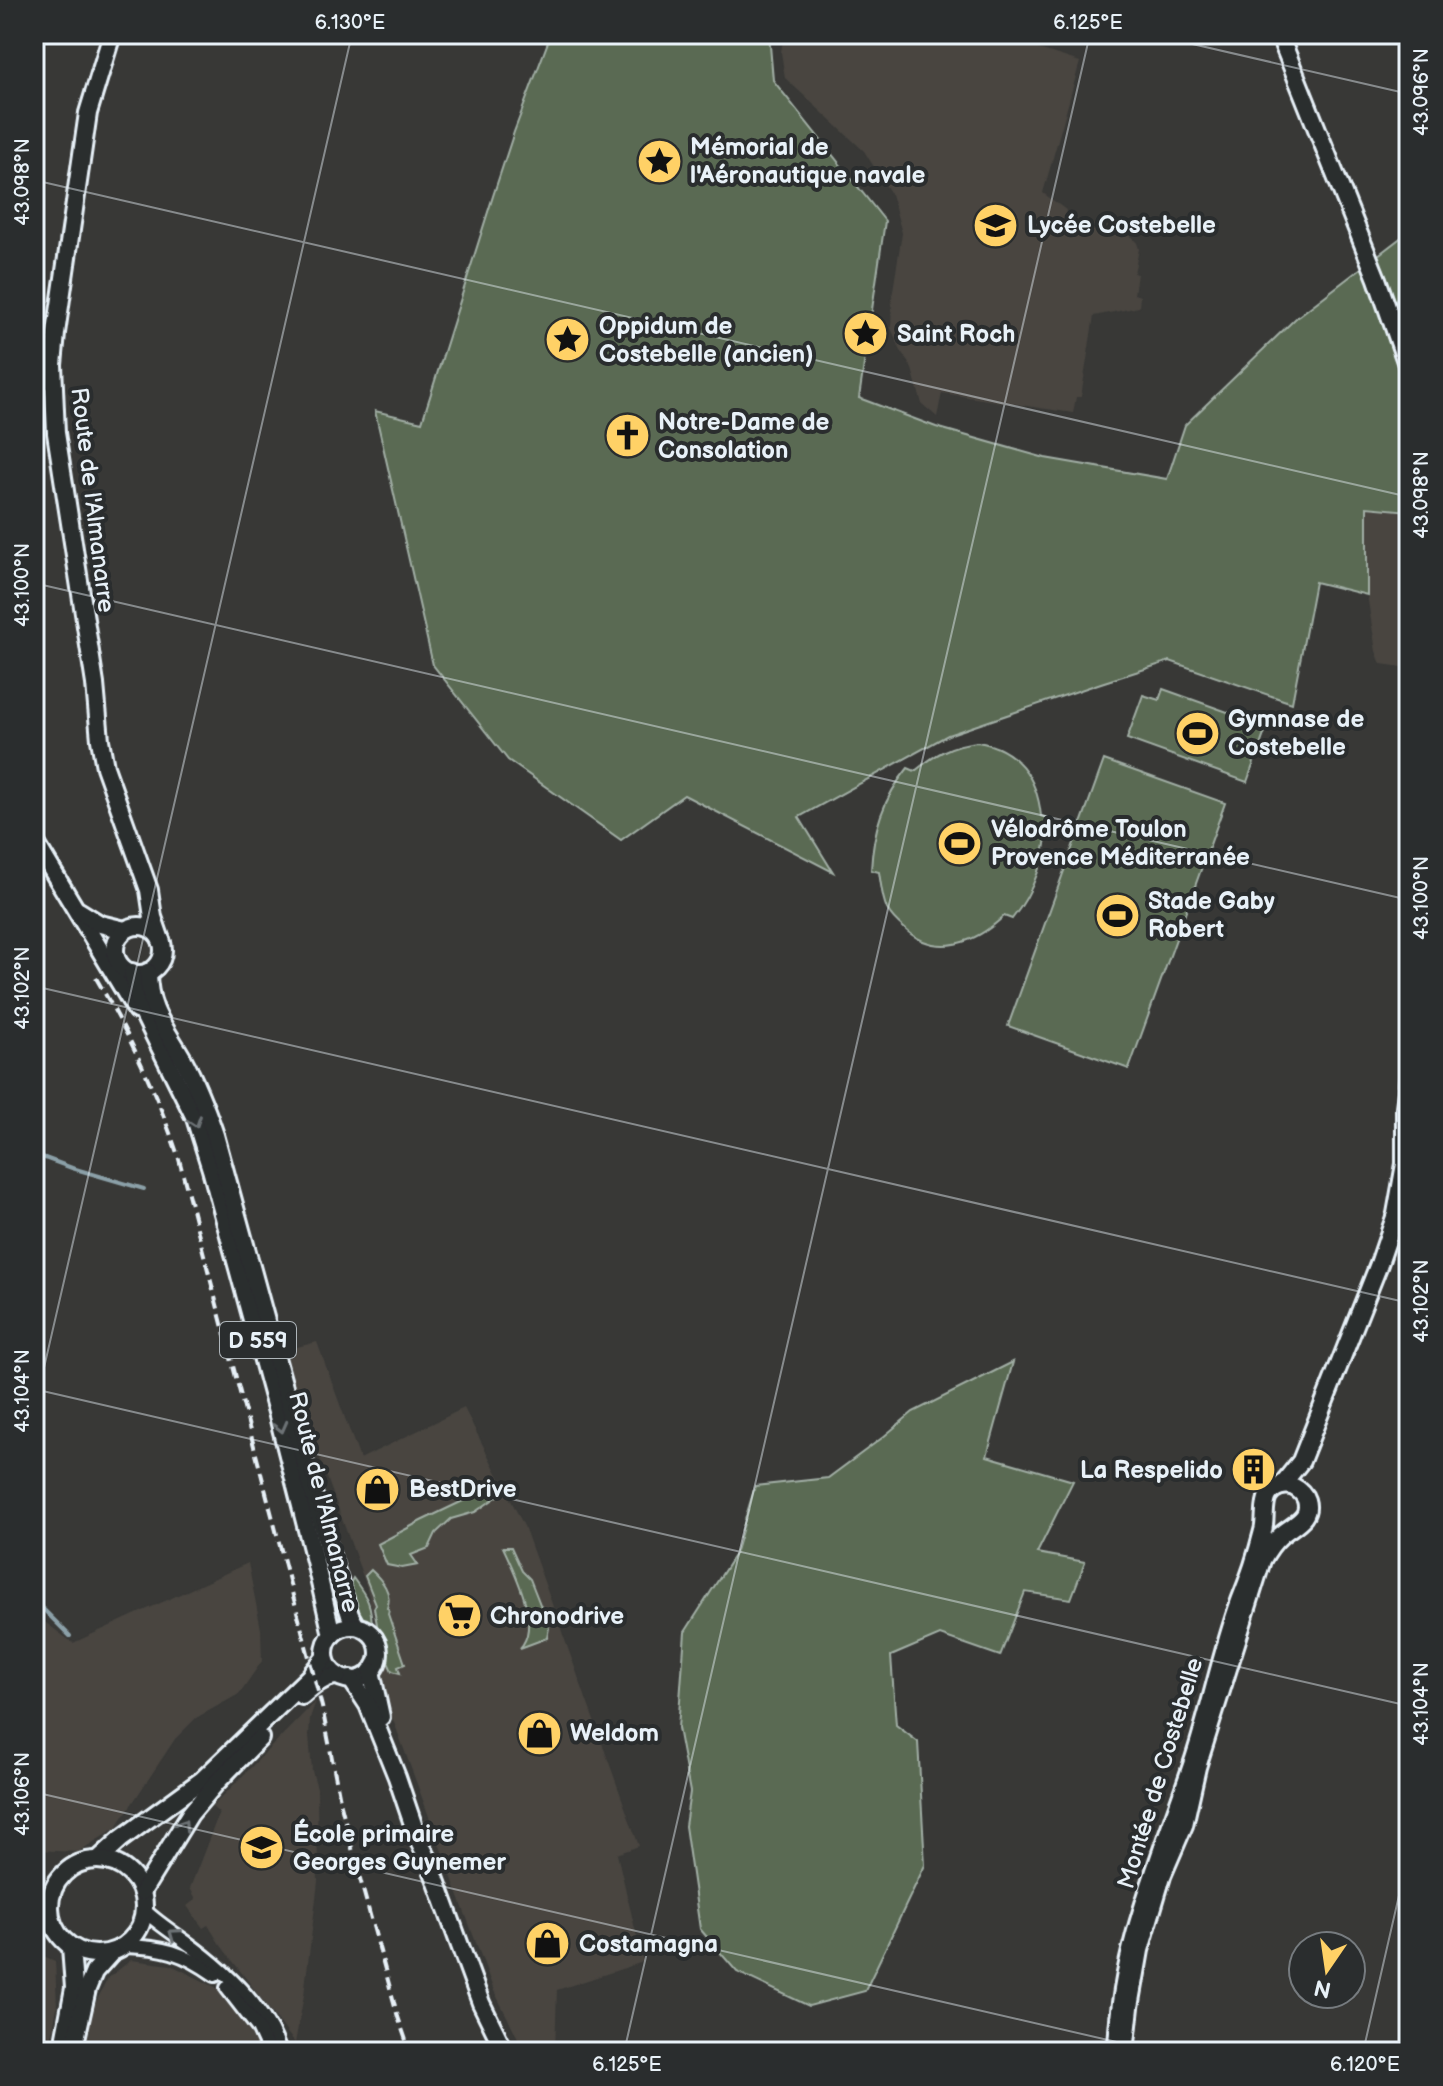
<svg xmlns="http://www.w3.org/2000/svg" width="1443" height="2086" viewBox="0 0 1443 2086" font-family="'Balsamiq Sans',sans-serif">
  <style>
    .built { fill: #484540 }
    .green { fill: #5a6a52; stroke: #a1aea5; stroke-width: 2 }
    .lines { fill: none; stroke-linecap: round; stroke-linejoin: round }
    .stream { stroke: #8ba0a8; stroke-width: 4 }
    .minor-casing { stroke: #e8f1f8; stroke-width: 18 }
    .major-casing { stroke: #e8f1f8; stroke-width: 22 }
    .minor { stroke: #2a2d2e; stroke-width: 12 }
    .major { stroke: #2a2d2e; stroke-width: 16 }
    .rail { stroke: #e8f1f8; stroke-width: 4; stroke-dasharray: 12 6; stroke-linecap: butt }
    .oneway { stroke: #6c7275 }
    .ticks { fill: none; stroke: #e8f1f8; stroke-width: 2; stroke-opacity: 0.45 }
    .labels { text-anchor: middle; stroke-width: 8; stroke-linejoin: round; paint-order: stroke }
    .shield { fill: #2a2d2e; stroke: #afb6bb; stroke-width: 2 }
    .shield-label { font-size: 22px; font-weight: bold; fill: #e8f1f8 }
    .poi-label { font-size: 24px; font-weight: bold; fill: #e8f1f8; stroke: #2a2d2e; text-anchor: start }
    .street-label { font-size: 24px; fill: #e8f1f8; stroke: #2a2d2e }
    .neatline { fill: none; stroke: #e8f1f8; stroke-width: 3 }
    .ticks-label { font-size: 20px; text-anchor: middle; fill: #e8f1f8 }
  </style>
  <rect width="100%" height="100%" fill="#383836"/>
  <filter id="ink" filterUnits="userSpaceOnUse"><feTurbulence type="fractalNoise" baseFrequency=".0125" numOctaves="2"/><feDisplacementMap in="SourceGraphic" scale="16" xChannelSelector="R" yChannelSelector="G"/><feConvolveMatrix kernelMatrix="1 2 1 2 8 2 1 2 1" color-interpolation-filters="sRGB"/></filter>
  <g filter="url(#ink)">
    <!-- built -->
    <g class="built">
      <path d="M784,34H1021L1020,43L1080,62L1043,193L1066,210L1065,217L1130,235L1137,243L1139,249L1134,273L1137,274L1134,294L1140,296L1139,307L1094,316L1081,397H1076L1073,413L942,393L937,417L922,404L912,369L900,349L891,328L892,297L902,233L891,194L864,151L785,78L781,52Z"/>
      <path d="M1367,507L1409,511V668L1381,664L1376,651L1367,595Z"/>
      <path d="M317,1342L360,1459L464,1408L524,1526L639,1846L617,1854L643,1962L557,1990L555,2052H525L494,1991L389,1709L375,1622L366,1585L281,1351Z"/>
      <path d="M248,1563L261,1629L262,1661L239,1694L196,1718L175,1739L116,1828L78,1852L34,1850V1614L73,1643Z"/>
      <path d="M316,1701L310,1718L309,1735L312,1771L317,1788L318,1882L304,1995L295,2043L219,1943L208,1925L203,1928L187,1906L196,1899L190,1888L219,1813L212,1807Z"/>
      <path d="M34,1952L55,1961L57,2007L49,2052H34Z"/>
      <path d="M131,1960L171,1965L221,1990L254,2029L262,2052H81L87,2020L108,1978Z"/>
    </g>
    <!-- green -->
    <g class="green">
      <path d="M551,34H769L773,80L885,221L859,398L936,427L1045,458L1167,479L1185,425L1296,318L1403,236L1409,228V288L1400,292L1409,349V511L1367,507V595L1315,582L1292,703L1170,661L1101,683L948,735L799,817L833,872L684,795L621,840L508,760L433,665L375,411L422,422L493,196L514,132Z"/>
      <path d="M1163,689L1267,726L1247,782L1127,739L1143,695L1159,700Z"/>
      <path d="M977,742C1017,748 1037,777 1041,816L1048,818C1046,856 1036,889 1012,919L1004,916C976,943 936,959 904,928C898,923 891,916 887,909C882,898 881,884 879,872L871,870C873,831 883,798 908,768L915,771C936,754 950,745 977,742Z"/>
      <path d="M1104,760L1225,803L1129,1069L1008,1026Z"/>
      <path d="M1013,1362L987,1456L1073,1481L1037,1553L1085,1562L1071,1599L1025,1592L1000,1656L940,1635L891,1656L896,1725L918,1742L925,1865L865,1991L809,2006L737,1972L700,1929L685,1826L690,1792L678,1728L685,1632L735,1554L755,1486L828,1478L882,1438L913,1412Z"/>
      <path d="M488,1489L498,1496L475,1512L451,1519L436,1533L429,1548L411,1555L418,1565L402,1568L387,1565L378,1544L421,1521Z"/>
      <path d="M503,1547H511L522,1571L530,1579L543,1612L549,1628L547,1638L520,1648C542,1625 514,1571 503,1547Z"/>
      <path d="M371,1570C382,1580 393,1593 387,1608L389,1609L388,1614L405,1664L398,1667L400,1673L392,1671L387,1660L386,1645L378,1630L374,1608L376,1604L365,1576Z"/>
      <path d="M353,1578C368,1598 372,1605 372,1630L359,1622L347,1589Z"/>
    </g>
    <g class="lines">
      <!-- stream -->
      <g class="stream">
        <path d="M34,1154L72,1168L144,1189"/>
        <path d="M34,1600L70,1636"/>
      </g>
      <defs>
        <g id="minor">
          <path d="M145,1911C160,1925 178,1936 194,1948C230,1975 266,2009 280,2052"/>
          <path d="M125,1946C163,1947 183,1952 215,1975"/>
          <path d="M227,1988L258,2028L269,2052"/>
        </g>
        <g id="major">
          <path d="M112,34L88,113L56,333L53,365L56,433L95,684L100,740L105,767L149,890L153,917L162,943"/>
          <path d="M1279,34L1377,279L1409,370"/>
          <path d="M34,840L136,1010"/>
          <path d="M79,911L100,924L125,930"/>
          <circle cx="139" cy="950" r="24"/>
          <path d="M132,972L141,1009L195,1118L211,1169L277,1412L315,1561L332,1635"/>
          <path d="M148,972C148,1010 165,1027 183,1059C196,1083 206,1109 215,1135L327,1544L350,1615L356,1626"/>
          <path d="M1281,1486L1301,1461L1379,1264L1396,1214L1405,1164V1107L1409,1077"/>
          <circle cx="352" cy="1653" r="27"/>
          <path d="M371,1671L381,1717"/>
          <path d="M351,1679L368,1705L397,1777L418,1839L429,1861L481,2003L505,2052"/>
          <path d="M302,1696C312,1687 324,1676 338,1676"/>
          <path d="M99,1859L121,1839L202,1780L309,1677L325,1657"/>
          <circle cx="97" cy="1907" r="47"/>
          <path d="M142,1892L190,1814L216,1783L260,1738"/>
          <path d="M65,2036L74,1988L71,1947"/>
          <path d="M73,2052L87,1989L94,1972L111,1953"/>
          <path d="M1117,2052C1119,1949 1162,1855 1194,1759C1211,1707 1221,1653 1240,1601C1249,1579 1257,1555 1263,1531C1266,1521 1263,1505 1268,1496C1273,1487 1285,1483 1294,1487C1300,1490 1304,1494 1306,1500C1312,1520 1291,1525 1280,1536C1272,1543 1267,1551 1262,1560L1197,1767L1184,1825L1162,1876L1140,1950L1130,2007L1125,2052"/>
        </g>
      </defs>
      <!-- minor casing -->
      <use href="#minor" class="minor-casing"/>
      <!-- major casing -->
      <use href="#major" class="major-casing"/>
      <!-- minor -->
      <use href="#minor" class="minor"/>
      <!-- major -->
      <use href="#major" class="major"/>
      <!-- rail -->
      <path class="rail" d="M96,978C130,1036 158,1095 179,1159L322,1707L341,1805L356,1864L398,2017L410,2052"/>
    </g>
    <!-- one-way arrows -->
    <defs><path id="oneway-chevron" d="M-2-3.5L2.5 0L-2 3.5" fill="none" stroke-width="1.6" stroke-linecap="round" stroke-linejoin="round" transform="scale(2)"/></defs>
    <g class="oneway">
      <use href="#oneway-chevron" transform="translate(195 1122) rotate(71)"/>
      <use href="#oneway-chevron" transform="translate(281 1427) rotate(76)"/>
      <use href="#oneway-chevron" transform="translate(183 1825) rotate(-57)"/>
      <use href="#oneway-chevron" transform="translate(174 1934) rotate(-144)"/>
    </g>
  </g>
  <!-- ticks -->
  <path class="ticks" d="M1149,34L1409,94M34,180L1409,497M34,583L1409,900M34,986L1409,1303M34,1389L1409,1706M34,1411L352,34M34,1792L1160,2052M624,2052L1090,34M1363,2052L1409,1852"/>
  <!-- icons -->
  <defs>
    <symbol id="sight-disc" viewBox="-11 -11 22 22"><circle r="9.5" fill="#ffd166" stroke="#2a2d2e"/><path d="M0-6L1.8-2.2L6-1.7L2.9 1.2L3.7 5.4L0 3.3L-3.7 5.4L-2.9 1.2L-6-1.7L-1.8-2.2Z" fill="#111"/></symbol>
    <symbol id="school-disc" viewBox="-11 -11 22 22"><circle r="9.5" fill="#ffd166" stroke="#2a2d2e"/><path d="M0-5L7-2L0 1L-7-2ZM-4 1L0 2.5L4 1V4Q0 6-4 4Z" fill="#111"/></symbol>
    <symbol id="church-disc" viewBox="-11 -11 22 22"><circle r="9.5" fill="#ffd166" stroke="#2a2d2e"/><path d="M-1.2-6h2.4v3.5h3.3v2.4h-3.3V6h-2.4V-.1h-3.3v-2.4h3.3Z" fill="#111"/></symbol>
    <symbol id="stadium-disc" viewBox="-11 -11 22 22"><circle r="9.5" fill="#ffd166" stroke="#2a2d2e"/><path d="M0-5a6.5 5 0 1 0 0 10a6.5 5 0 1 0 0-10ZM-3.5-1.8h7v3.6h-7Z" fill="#111"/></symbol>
    <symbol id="building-disc" viewBox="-11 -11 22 22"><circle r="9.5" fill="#ffd166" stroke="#2a2d2e"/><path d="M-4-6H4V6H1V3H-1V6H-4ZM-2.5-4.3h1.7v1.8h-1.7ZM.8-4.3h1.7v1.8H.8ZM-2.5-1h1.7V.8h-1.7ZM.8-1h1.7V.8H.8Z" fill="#111"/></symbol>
    <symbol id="shop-disc" viewBox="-11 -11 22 22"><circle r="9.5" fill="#ffd166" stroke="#2a2d2e"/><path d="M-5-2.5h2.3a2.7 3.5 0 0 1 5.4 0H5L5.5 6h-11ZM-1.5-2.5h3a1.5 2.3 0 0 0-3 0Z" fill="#111"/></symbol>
    <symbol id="supermarket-disc" viewBox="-11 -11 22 22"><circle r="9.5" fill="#ffd166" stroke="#2a2d2e"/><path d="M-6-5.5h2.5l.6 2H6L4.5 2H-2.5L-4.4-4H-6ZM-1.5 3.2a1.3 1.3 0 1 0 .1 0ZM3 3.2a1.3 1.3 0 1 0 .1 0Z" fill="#111"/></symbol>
  </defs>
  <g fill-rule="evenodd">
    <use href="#sight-disc" x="634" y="136" width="51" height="51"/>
    <use href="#school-disc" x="970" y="200" width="51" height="51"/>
    <use href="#sight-disc" x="840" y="308" width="51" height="51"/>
    <use href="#sight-disc" x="542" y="314" width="51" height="51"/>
    <use href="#church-disc" x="602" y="410" width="51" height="51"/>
    <use href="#stadium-disc" x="1172" y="708" width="51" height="51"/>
    <use href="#stadium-disc" x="934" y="818" width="51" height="51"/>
    <use href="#stadium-disc" x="1092" y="890" width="51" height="51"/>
    <use href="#building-disc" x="1228" y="1444" width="51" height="51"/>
    <use href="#shop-disc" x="352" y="1464" width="51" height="51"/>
    <use href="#supermarket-disc" x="434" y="1590" width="51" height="51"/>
    <use href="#shop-disc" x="514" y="1708" width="51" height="51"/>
    <use href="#school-disc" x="236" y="1822" width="51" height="51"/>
    <use href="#shop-disc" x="522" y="1918" width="51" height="51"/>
  </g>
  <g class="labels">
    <!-- shield labels -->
    <rect class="shield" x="220" y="1322" width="76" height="36" rx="6"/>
    <g class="shield-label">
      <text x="258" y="1348">D 559</text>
    </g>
    <!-- poi labels -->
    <g class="poi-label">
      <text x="690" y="155">Mémorial de<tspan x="690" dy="28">l'Aéronautique navale</tspan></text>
      <text x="1027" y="233">Lycée Costebelle</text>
      <text x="599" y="334">Oppidum de<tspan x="599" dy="28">Costebelle (ancien)</tspan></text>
      <text x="897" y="342">Saint Roch</text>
      <text x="658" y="430">Notre-Dame de<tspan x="658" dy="28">Consolation</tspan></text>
      <text x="1228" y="727">Gymnase de<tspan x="1228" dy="28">Costebelle</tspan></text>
      <text x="991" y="837">Vélodrôme Toulon<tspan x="991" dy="28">Provence Méditerranée</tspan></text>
      <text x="1148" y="909">Stade Gaby<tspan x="1148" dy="28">Robert</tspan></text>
      <text x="1223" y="1478" text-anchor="end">La Respelido</text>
      <text x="409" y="1497">BestDrive</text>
      <text x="490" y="1624">Chronodrive</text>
      <text x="570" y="1741">Weldom</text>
      <text x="293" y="1842">École primaire<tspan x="293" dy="28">Georges Guynemer</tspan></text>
      <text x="579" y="1952">Costamagna</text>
    </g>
    <!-- street labels -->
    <g class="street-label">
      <text transform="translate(93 500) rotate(83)" y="8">Route de l'Almanarre</text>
      <text transform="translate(324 1502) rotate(76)" y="8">Route de l'Almanarre</text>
      <text transform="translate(1160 1773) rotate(-73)" y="8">Montée de Costebelle</text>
    </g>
  </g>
  <!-- margin -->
  <rect width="1443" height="2086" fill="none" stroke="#2a2d2e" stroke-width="88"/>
  <!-- north arrow -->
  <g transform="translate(1327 1970) rotate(193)"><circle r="38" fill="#2a2d2e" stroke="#767b7f" stroke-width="2"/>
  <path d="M0-6L14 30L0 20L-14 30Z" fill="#ffd166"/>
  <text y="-12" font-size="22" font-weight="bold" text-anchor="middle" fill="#e8f1f8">N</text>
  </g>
  <rect x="44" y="44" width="1355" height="1998" class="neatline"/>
  <g class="ticks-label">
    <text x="350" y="29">6.130°E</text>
    <text x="1088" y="29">6.125°E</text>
    <text transform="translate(1421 92) rotate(-90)" y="7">43.096°N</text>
    <text transform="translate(22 182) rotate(-90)" y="7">43.098°N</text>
    <text transform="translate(1421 495) rotate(-90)" y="7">43.098°N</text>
    <text transform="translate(22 585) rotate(-90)" y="7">43.100°N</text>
    <text transform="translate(1421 898) rotate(-90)" y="7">43.100°N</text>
    <text transform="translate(22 988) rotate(-90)" y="7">43.102°N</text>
    <text transform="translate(1421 1301) rotate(-90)" y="7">43.102°N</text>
    <text transform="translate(22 1391) rotate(-90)" y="7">43.104°N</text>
    <text transform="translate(1421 1704) rotate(-90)" y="7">43.104°N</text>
    <text transform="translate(22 1794) rotate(-90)" y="7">43.106°N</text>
    <text x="627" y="2071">6.125°E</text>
    <text x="1365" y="2071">6.120°E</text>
  </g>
</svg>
